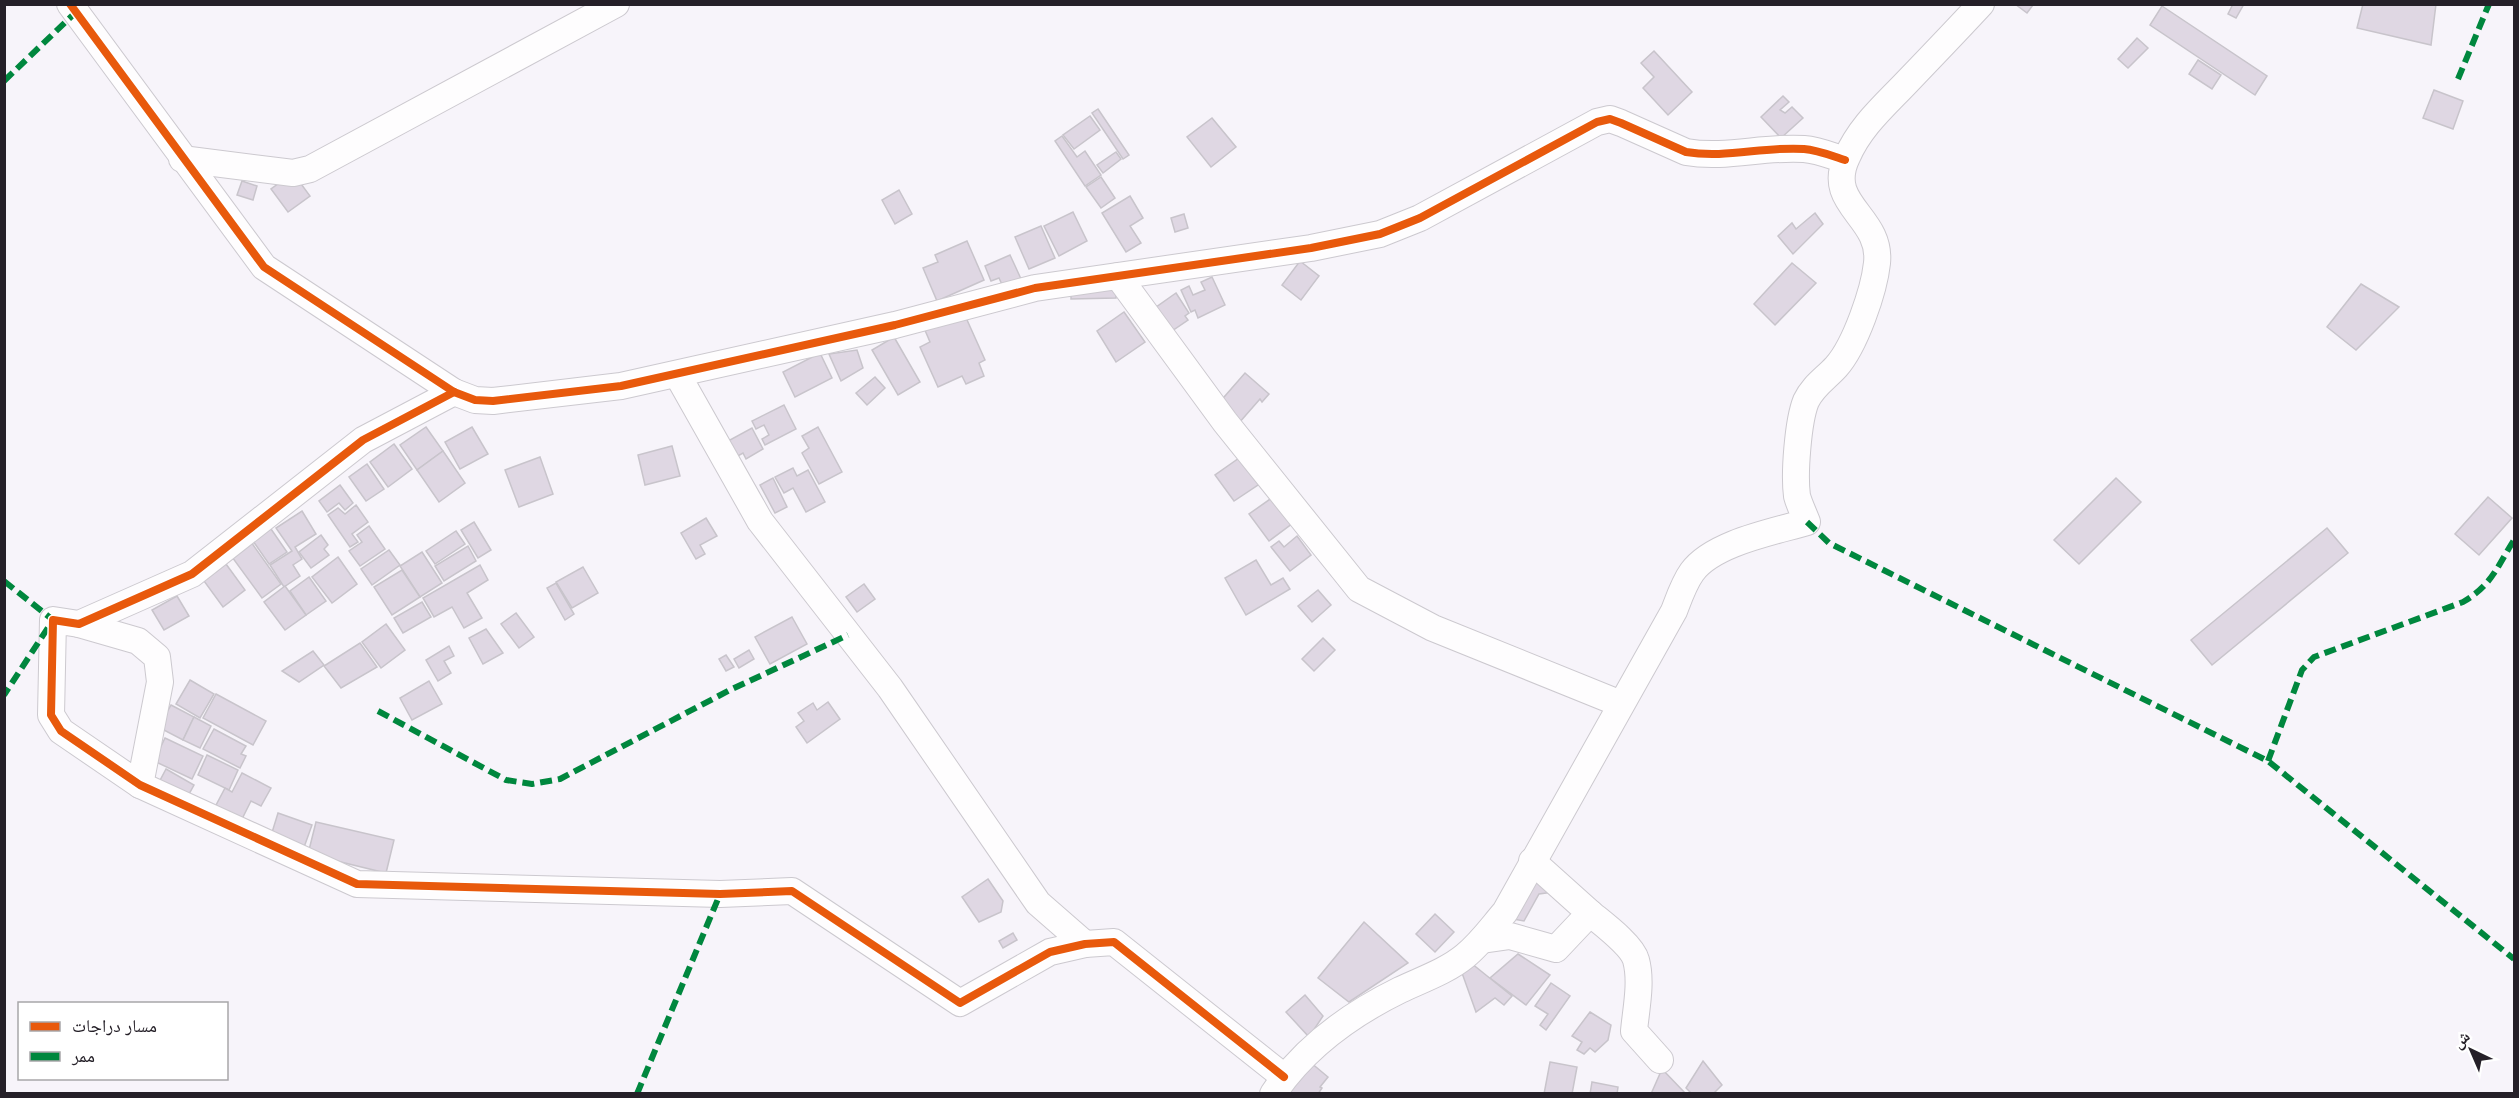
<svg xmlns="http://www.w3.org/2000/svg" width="2519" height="1098" viewBox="0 0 2519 1098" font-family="'Noto Sans','Noto Naskh Arabic',sans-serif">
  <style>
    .building { fill: #dfd7e3; stroke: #c8c4cb; stroke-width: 1.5 }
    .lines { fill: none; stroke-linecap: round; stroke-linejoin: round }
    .street-casing { stroke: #ccc9cf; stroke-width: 28 }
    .street { stroke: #fefdfe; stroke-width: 26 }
    .quiet { stroke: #00873e; stroke-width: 6; stroke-dasharray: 12 6; stroke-linecap: butt }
    .cycleway-casing { stroke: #fff; stroke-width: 11 }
    .cycleway { stroke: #e8590c; stroke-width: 8 }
  </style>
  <rect width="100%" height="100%" fill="#f7f4fa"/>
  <!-- building -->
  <g class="building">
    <path d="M2015,4H2033V5L2027,13Z"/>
    <path d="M2233,4H2244L2236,18L2228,14Z"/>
    <path d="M2363,4H2436L2431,45L2357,28Z"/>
    <path d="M2162,6L2267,76L2255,95L2150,25Z"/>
    <path d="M2137,38L2148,48L2128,68L2118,59Z"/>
    <path d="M1654,51L1692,92L1668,115L1643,88L1654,77L1641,63Z"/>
    <path d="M2198,60L2221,75L2212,89L2189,74Z"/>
    <path d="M2434,90L2463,101L2453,129L2423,118Z"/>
    <path d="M1783,96L1789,102L1780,110L1785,113L1792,107L1803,118L1781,138L1761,117Z"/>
    <path d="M1098,109L1129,155L1123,159L1092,113Z"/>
    <path d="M1090,116L1100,130L1074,149L1063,135Z"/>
    <path d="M1212,118L1236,147L1211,167L1187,137Z"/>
    <path d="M1062,136L1077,157L1085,151L1101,175L1085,186L1055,141Z"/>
    <path d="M1116,152L1121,159L1103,173L1097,165Z"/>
    <path d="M293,173L310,196L288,212L271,189Z"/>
    <path d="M1101,177L1115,198L1101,208L1086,187Z"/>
    <path d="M242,181L257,186L253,200L237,195Z"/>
    <path d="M899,190L912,214L895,224L882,200Z"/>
    <path d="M1130,196L1143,218L1130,226L1141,243L1126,252L1102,213Z"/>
    <path d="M1073,212L1087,241L1059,256L1044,226Z"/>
    <path d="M1815,213L1823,224L1793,254L1778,236L1792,223L1796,229Z"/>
    <path d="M1184,214L1188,228L1175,232L1171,218Z"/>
    <path d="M1041,226L1055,258L1029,269L1015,237Z"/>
    <path d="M967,241L984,280L937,301L923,268L938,262L935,255Z"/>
    <path d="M1010,255L1022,281L1004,289L999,278L991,281L985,266Z"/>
    <path d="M1300,261L1319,276L1301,300L1282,285Z"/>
    <path d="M1792,263L1816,283L1775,325L1754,304Z"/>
    <path d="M1212,277L1225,305L1198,318L1195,310L1191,312L1181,290L1189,286L1193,295L1205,290L1201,282Z"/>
    <path d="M2361,284L2399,307L2356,350L2327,327Z"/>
    <path d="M1071,287H1116V298L1071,299Z"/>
    <path d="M1176,293L1189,313L1185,316L1188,320L1169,333L1152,310Z"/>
    <path d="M963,311L985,360L979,363L984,376L966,384L962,376L938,387L920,347L930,342L924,328Z"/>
    <path d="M1124,312L1145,342L1116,362L1097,331Z"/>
    <path d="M894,337L920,382L898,395L872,350Z"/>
    <path d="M857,350L863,368L841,381L829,354Z"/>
    <path d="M820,353L832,378L795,397L783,372Z"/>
    <path d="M1245,373L1269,394L1262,402L1260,399L1239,423L1218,404Z"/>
    <path d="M875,377L885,388L867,405L856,393Z"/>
    <path d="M784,405L796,429L765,445L762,439L769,435L764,425L756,429L752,421Z"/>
    <path d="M426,427L443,451L417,470L400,445Z"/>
    <path d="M472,427L488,454L460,469L445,442Z"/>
    <path d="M818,427L842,472L819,484L802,453L809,448L802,436Z"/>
    <path d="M752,428L763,449L746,459L743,453L736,457L728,441Z"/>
    <path d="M394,444L412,469L388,487L370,462Z"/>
    <path d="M672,446L680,476L645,485L638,455Z"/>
    <path d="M443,451L465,483L439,502L417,470Z"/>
    <path d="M1242,456L1261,483L1234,501L1215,475Z"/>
    <path d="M540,457L553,494L519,507L505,470Z"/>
    <path d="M367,464L384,489L366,501L349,477Z"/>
    <path d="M793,468L797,476L808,470L825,502L806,512L793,488L784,493L775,477Z"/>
    <path d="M773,478L787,507L775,513L760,485Z"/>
    <path d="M2116,478L2141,502L2079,564L2054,540Z"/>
    <path d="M340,485L353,503L345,510L339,503L327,512L319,501Z"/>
    <path d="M1273,497L1293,523L1269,541L1249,514Z"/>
    <path d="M2488,497L2512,518L2479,555L2455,534Z"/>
    <path d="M356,505L368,522L352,534L358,542L350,547L328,515L338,508L345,514Z"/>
    <path d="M302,511L316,534L295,547L302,559L293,565L300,576L284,587L270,565L292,551L276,528Z"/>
    <path d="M706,518L717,536L700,545L705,554L696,559L681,533Z"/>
    <path d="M474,522L491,550L478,558L461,530Z"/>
    <path d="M369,526L385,549L360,566L349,551L362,542L357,535Z"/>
    <path d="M2327,528L2348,553L2212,665L2191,640Z"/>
    <path d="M271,529L287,552L269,564L253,541Z"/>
    <path d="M456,531L465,544L435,564L426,551Z"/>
    <path d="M321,535L328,545L324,549L329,555L311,568L299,552Z"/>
    <path d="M1297,536L1311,555L1290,571L1271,547L1279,541L1284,547Z"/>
    <path d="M251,542L281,584L262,598L232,557Z"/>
    <path d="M468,546L476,561L444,581L435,566Z"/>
    <path d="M389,550L400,565L372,585L361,569Z"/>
    <path d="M422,552L442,583L420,597L400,566Z"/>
    <path d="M338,557L357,584L332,603L312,577Z"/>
    <path d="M1256,560L1271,585L1283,578L1290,589L1246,615L1225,578Z"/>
    <path d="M226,564L245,590L223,607L204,581Z"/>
    <path d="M480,565L488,580L467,593L482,618L464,628L452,607L434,617L423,598Z"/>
    <path d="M583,567L598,593L572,608L556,582Z"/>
    <path d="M402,570L420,597L392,615L374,587Z"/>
    <path d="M309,577L326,601L306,615L290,591Z"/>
    <path d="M556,583L574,614L565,620L547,588Z"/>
    <path d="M864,584L875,599L857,612L846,597Z"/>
    <path d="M285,586L306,615L285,630L264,602Z"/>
    <path d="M1318,590L1331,605L1312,622L1298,606Z"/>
    <path d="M177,596L189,616L164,630L152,610Z"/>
    <path d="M422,602L431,617L403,633L394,618Z"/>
    <path d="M516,613L534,637L519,648L501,624Z"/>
    <path d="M792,617L807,644L770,664L755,637Z"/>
    <path d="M386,624L405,650L381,668L362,642Z"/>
    <path d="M486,629L503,653L483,664L469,638Z"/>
    <path d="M1323,638L1335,650L1314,671L1302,659Z"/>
    <path d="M360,643L377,667L341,688L324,666Z"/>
    <path d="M449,646L454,656L444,661L451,673L438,681L426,660Z"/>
    <path d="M749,650L754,659L739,668L734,659Z"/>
    <path d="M313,651L324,665L299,682L282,671Z"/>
    <path d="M726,655L734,667L726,671L719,659Z"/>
    <path d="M190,680L214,694L200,718L176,704Z"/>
    <path d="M429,681L442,704L412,720L400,698Z"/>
    <path d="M216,694L266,721L253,745L203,718Z"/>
    <path d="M828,702L840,719L807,743L796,727L804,721L798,713L813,703L817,710Z"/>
    <path d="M171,705L194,717L183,740L158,727Z"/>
    <path d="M194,717L211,726L200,748L183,740Z"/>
    <path d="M214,729L246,746L241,754L246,756L240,768L203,749Z"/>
    <path d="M165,738L203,756L192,779L154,761Z"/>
    <path d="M207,755L238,770L229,790L198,775Z"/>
    <path d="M166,769L194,785L184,803L156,788Z"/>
    <path d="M242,773L271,788L261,806L251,801L240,823L214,809L225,788L232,792Z"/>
    <path d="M278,813L312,825L303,850L270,839Z"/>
    <path d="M316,822L394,840L386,873L308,854Z"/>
    <path d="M1531,870L1554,892L1539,894L1524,921L1507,918Z"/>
    <path d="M988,879L1003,901L1001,912L979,922L962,897Z"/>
    <path d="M1435,914L1454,932L1435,952L1416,934Z"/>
    <path d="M1364,922L1408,963L1349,1002L1318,978Z"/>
    <path d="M1013,933L1017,940L1003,948L999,941Z"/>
    <path d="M1518,954L1550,975L1526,1005L1490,978Z"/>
    <path d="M1471,963L1512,996L1504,1005L1495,998L1476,1012L1462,973Z"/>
    <path d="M1551,983L1570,996L1546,1030L1540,1025L1548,1014L1535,1006Z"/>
    <path d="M1305,995L1323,1016L1309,1037L1286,1012Z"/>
    <path d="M1590,1012L1611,1025L1608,1040L1595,1052L1590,1048L1584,1054L1577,1050L1582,1042L1572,1036Z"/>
    <path d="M1703,1061L1722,1085L1713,1094H1692L1686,1088Z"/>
    <path d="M1310,1062L1328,1077L1320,1087L1322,1088L1318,1094H1284Z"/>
    <path d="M1550,1062L1577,1067L1572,1094H1544Z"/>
    <path d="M1662,1069L1686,1094H1651Z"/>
    <path d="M1592,1082L1618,1087L1617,1094H1590Z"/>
  </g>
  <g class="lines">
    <defs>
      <g id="street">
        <path d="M70,4L264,267L454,392L475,400L493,401L621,386L895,325L1035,288L1311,248L1380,234L1420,218L1597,122L1610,119L1621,123L1686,152C1726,159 1764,146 1804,149C1818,150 1832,156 1845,160"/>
        <path d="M182,159L293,173L310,169L616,4"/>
        <path d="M1118,276L1225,422L1359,589L1433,628L1621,704"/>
        <path d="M677,374L760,521L890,688L1038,903L1085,944"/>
        <path d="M454,392L363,440L192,574L79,624L53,620L51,715L61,731L140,785L357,884L720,894L792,891L960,1003L1050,952L1085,944L1114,942L1284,1077"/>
        <path d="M79,624L138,641L157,657L160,682L140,785"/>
        <path d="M1590,913C1602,923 1632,945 1636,960C1642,982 1636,1009 1634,1031L1660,1060"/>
        <path d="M1482,940L1510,936L1556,949L1590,913L1532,861"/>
        <path d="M1273,1094C1304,1048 1351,1014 1400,990C1421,980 1447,971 1465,956C1481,943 1492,927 1505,912L1674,611C1679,598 1684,583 1692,572C1713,543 1773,532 1807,522C1804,514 1799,504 1797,496C1794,474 1798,421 1806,401C1813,386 1825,379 1836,367C1855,346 1874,291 1877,263C1882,216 1824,205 1847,157C1860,127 1883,107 1906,83C1931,57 1956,31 1981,4"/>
      </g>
    </defs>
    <!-- street casing -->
    <use href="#street" class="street-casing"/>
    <!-- street -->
    <use href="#street" class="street"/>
    <!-- quiet -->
    <g class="quiet">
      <path d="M2458,79L2489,4"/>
      <path d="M4,81L76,12"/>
      <path d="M1807,522L1829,543L2268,761L2514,959"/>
      <path d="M4,581L53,620L4,695"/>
      <path d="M378,711L506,780L532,784L560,779L730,690L848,635"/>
      <path d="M2268,761L2302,670L2314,657L2463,602C2492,585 2497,567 2514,540"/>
      <path d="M637,1094L720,894"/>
    </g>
    <defs>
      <g id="cycleway">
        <path d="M70,4L264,267L454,392L475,400L493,401L621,386L895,325L1035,288L1311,248L1380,234L1420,218L1597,122L1610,119L1621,123L1686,152C1726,159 1764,146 1804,149C1818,150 1832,156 1845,160"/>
        <path d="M454,392L363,440L192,574L79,624L53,620L51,715L61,731L140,785L357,884L720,894L792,891L960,1003L1050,952L1085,944L1114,942L1284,1077"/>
      </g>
    </defs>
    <!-- cycleway casing -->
    <use href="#cycleway" class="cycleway-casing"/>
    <!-- cycleway -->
    <use href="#cycleway" class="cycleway"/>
  </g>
  <!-- border -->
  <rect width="2519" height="1098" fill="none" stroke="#252028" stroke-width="12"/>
  <!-- legend -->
  <rect x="18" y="1002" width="210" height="78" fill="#ffffff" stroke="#a8a6a9" stroke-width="1.5"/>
  <rect x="30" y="1022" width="30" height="9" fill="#e8590c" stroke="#a8a6a9" stroke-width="1.5"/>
  <text x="72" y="1032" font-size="18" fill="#252028">مسار دراجات</text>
  <rect x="30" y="1052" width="30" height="9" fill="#00873e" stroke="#a8a6a9" stroke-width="1.5"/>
  <text x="72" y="1062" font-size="18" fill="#252028">ممر</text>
  <!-- north arrow -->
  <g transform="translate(2471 1050) rotate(316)" stroke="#ffffff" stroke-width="4.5" paint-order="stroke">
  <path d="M0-4.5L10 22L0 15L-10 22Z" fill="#252028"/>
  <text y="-9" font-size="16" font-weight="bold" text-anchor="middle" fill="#252028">ش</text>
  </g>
</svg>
